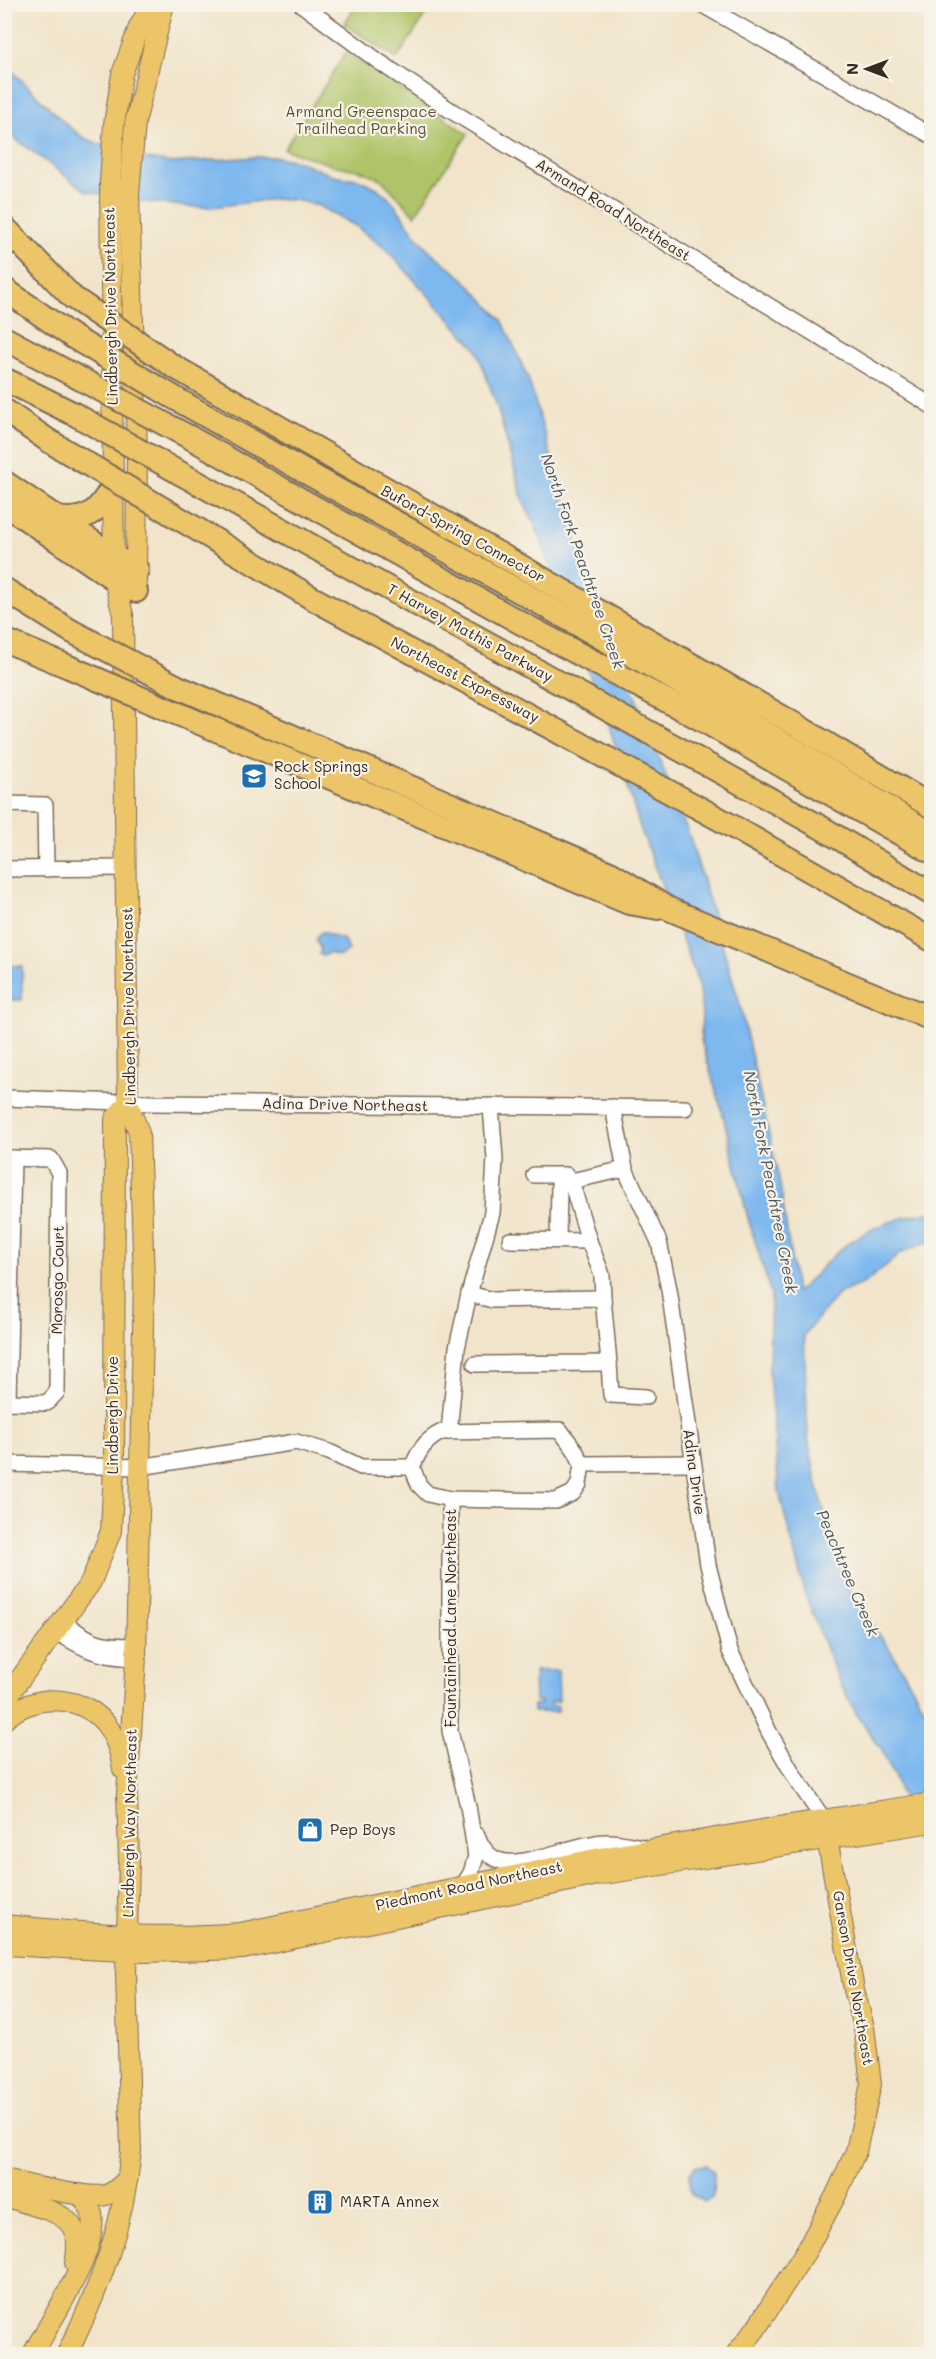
<svg xmlns="http://www.w3.org/2000/svg" width="936" height="2359" viewBox="0 0 936 2359" font-family="Mali,sans-serif">
  <style>
    .green { fill: #afc468; stroke: #757743; stroke-width: 1.5 }
    .water { fill: #7db8ef; stroke: #5c7186; stroke-width: 1.5 }
    .lines { fill: none; stroke-linecap: round; stroke-linejoin: round }
    .minor-casing { stroke: #7b6b5a; stroke-width: 18 }
    .major-casing { stroke: #7b6b5a; stroke-width: 22 }
    .highway-casing { stroke: #7b6b5a; stroke-width: 26 }
    .minor { stroke: #fff; stroke-width: 15 }
    .major { stroke: #ecc569; stroke-width: 20 }
    .highway { stroke: #ecc569; stroke-width: 22 }
    .highway-bridge-casing { stroke: #7b6b5a; stroke-width: 26; stroke-linecap: butt }
    .highway-bridge { stroke: #ecc569; stroke-width: 22 }
    .labels { text-anchor: middle; stroke-width: 4.5; stroke-linejoin: round; paint-order: stroke }
    .park-label { font-size: 15px; fill: #585030; stroke: #f7f3e8 }
    .street-label { font-size: 15px; fill: #3b2a1e; stroke: #f7f3e8 }
    .poi-label { font-size: 15px; fill: #3b2a1e; stroke: #f7f3e8; text-anchor: start }
    .water-label { font-size: 16px; font-style: italic; fill: #4f555d; stroke: #f7f3e8 }
  </style>
  <rect width="100%" height="100%" fill="#f7f3e8"/>
  <filter id="ink" filterUnits="userSpaceOnUse"><feTurbulence type="fractalNoise" baseFrequency=".0167" numOctaves="2"/><feDisplacementMap in="SourceGraphic" scale="12" xChannelSelector="R" yChannelSelector="G"/><feConvolveMatrix kernelMatrix="1 2 1 2 8 2 1 2 1" color-interpolation-filters="sRGB"/></filter>
  <filter id="wash" filterUnits="userSpaceOnUse"><feTurbulence type="fractalNoise" baseFrequency=".008" numOctaves="4" result="noise"/><feDisplacementMap in="SourceGraphic" scale="24" xChannelSelector="R" yChannelSelector="G"/><feGaussianBlur stdDeviation="1.35" result="paint"/><feColorMatrix in="noise" values="0 0 0 0 0 0 0 0 0 0 0 0 0 0 0 0 0 1.4 0 .05"/><feComposite in="paint" operator="in"/></filter>
  <g filter="url(#wash)">
    <rect width="100%" height="100%" fill="#f1e4ca"/>
    <!-- green -->
    <g class="green">
      <path d="M356,5V4L432,5L397,59L344,24Z"/>
      <path d="M346,52L468,134L415,215L381,179L362,171L332,165L284,149Z"/>
    </g>
    <!-- water -->
    <g class="water">
      <path d="M4,63L66,124L84,138L130,156L172,163L256,157H277L298,161L337,177L358,179L377,188L393,202L417,237L431,252L464,279L502,320L528,378L580,554L691,841L739,1001L780,1184L796,1292C811,1281 823,1265 837,1252C864,1229 897,1217 931,1212V1242H927L901,1253L866,1282L838,1294L804,1335L808,1439L816,1481L838,1563L855,1601L892,1653L931,1719V1885L897,1782L880,1747L856,1713L838,1679L805,1594L779,1492L769,1372L771,1294L748,1218L722,1111L701,1040L702,1013L698,982L640,827L607,719L558,595L541,538L523,500L497,406L476,348L388,251L354,225L317,205L296,200L275,199L212,207H191L128,200L86,191L5,131Z"/>
      <path d="M323,932L344,940L349,950L340,956L329,953L323,956L319,954L321,950L316,940L319,934Z"/>
      <rect x="5" y="966" width="17" height="34"/>
      <path d="M534,1671H558L559,1701L550,1702V1706H558V1712H533V1705L541,1704V1701H535Z"/>
      <path d="M706,2165L714,2173L713,2196L704,2202L692,2195L689,2175L695,2167Z"/>
    </g>
  </g>
  <g filter="url(#ink)">
    <g class="lines">
      <defs>
        <g id="minor">
          <path d="M301,4L378,61L450,110L932,406"/>
          <path d="M701,4L932,136"/>
          <path d="M4,804L45,805L46,869"/>
          <path d="M4,869L126,868"/>
          <path d="M4,1098L152,1103L685,1108"/>
          <path d="M613,1107L625,1169L659,1242L669,1289L708,1565L730,1651L769,1732L796,1779L824,1820"/>
          <path d="M4,1158L51,1159L59,1173L57,1392L47,1403L4,1402"/>
          <path d="M534,1175H566L571,1181L589,1241L602,1275L603,1298"/>
          <path d="M510,1240L589,1241"/>
          <path d="M558,1240L559,1185L571,1181L625,1169"/>
          <path d="M469,1294L493,1300L603,1298L609,1363L475,1364"/>
          <path d="M609,1363L611,1395L646,1397"/>
          <path d="M8,1402L13,1158"/>
          <path d="M560,1430L575,1450L582,1464L579,1484L573,1493L556,1501L450,1499L428,1494L419,1485L412,1467C419,1451 425,1440 442,1432Z"/>
          <path d="M449,1432L457,1348L469,1294L492,1213L495,1159L491,1106"/>
          <path d="M4,1464L140,1467L296,1442L329,1452L361,1467H412"/>
          <path d="M582,1464L692,1463"/>
          <path d="M450,1499V1731L468,1806L476,1856L471,1873L463,1886"/>
          <path d="M62,1621C91,1643 100,1646 136,1646"/>
          <path d="M55,1631C86,1650 99,1657 136,1658"/>
          <path d="M477,1835C481,1846 489,1858 501,1861C525,1868 579,1842 605,1842C617,1841 630,1845 642,1847"/>
        </g>
        <g id="major">
          <path d="M136,583L137,451L129,194L135,123L164,4"/>
          <path d="M4,1701L91,1582L111,1531L114,1466L115,1119L128,1103"/>
          <path d="M4,1720C33,1691 88,1694 110,1730C118,1743 121,1755 123,1769"/>
          <path d="M4,1925C83,1933 161,1940 240,1933L595,1859L790,1825L932,1803"/>
          <path d="M4,1945L145,1952L243,1949L598,1875L932,1822"/>
          <path d="M4,2178C21,2185 90,2199 106,2195C115,2192 122,2185 128,2178"/>
          <path d="M4,2195C40,2212 88,2207 75,2263"/>
          <path d="M33,2354C51,2318 98,2253 92,2214C90,2206 84,2200 80,2194"/>
          <path d="M67,2354C99,2290 124,2224 131,2151L126,1974L129,1861L127,1793L136,1658L144,1280L139,1133L128,1103L123,615L114,579L110,183L114,124L122,74L139,27L152,4"/>
          <path d="M736,2354L755,2330L806,2251L836,2195L856,2151L871,2084L864,2027L854,1990L825,1826"/>
        </g>
        <g id="highway">
          <path d="M4,227L72,297"/>
          <path d="M4,289L73,337"/>
          <path d="M173,366L789,721L932,807"/>
          <path d="M173,397C426,542 686,678 932,835"/>
          <path d="M4,410L49,441"/>
          <path d="M191,438L521,623L697,717L932,852"/>
          <path d="M178,472L822,828L932,894"/>
          <path d="M4,482L115,557L137,570"/>
          <path d="M4,504L114,579L136,591"/>
          <path d="M175,516L312,598L721,820L932,940"/>
          <path d="M56,518C90,523 100,509 115,482"/>
          <path d="M4,589L71,631"/>
          <path d="M4,640L69,667"/>
          <path d="M178,687L612,874L669,909L932,1019"/>
          <path d="M176,713L629,903L658,908"/>
        </g>
      </defs>
      <!-- minor casing -->
      <use href="#minor" class="minor-casing"/>
      <!-- major casing -->
      <use href="#major" class="major-casing"/>
      <!-- highway casing -->
      <use href="#highway" class="highway-casing"/>
      <!-- minor -->
      <use href="#minor" class="minor"/>
      <!-- major -->
      <use href="#major" class="major"/>
      <!-- highway -->
      <use href="#highway" class="highway"/>
      <defs>
        <g id="highway-bridge">
          <path d="M72,297L173,366"/>
          <path d="M73,337L173,397"/>
          <path d="M4,338L191,438"/>
          <path d="M4,379L74,414L178,472"/>
          <path d="M49,441L175,516"/>
          <path d="M71,631L178,687"/>
          <path d="M69,667L176,713"/>
        </g>
      </defs>
      <!-- highway-bridge casing -->
      <use href="#highway-bridge" class="highway-bridge-casing"/>
      <!-- highway-bridge -->
      <use href="#highway-bridge" class="highway-bridge"/>
    </g>
  </g>
  <!-- icons -->
  <defs>
    <symbol id="school-square" viewBox="-11 -11 22 22"><rect x="-9" y="-9" width="18" height="18" rx="4" fill="#1f6fb2" stroke="#f7f3e8"/><path d="M0-5L7-2L0 1L-7-2ZM-4 1L0 2.5L4 1V4Q0 6-4 4Z" fill="#fff"/></symbol>
    <symbol id="shop-square" viewBox="-11 -11 22 22"><rect x="-9" y="-9" width="18" height="18" rx="4" fill="#1f6fb2" stroke="#f7f3e8"/><path d="M-5-2.5h2.3a2.7 3.5 0 0 1 5.4 0H5L5.5 6h-11ZM-1.5-2.5h3a1.5 2.3 0 0 0-3 0Z" fill="#fff"/></symbol>
    <symbol id="building-square" viewBox="-11 -11 22 22"><rect x="-9" y="-9" width="18" height="18" rx="4" fill="#1f6fb2" stroke="#f7f3e8"/><path d="M-4-6H4V6H1V3H-1V6H-4ZM-2.5-4.3h1.7v1.8h-1.7ZM.8-4.3h1.7v1.8H.8ZM-2.5-1h1.7V.8h-1.7ZM.8-1h1.7V.8H.8Z" fill="#fff"/></symbol>
  </defs>
  <g fill-rule="evenodd">
    <use href="#school-square" x="239" y="761" width="30" height="30"/>
    <use href="#shop-square" x="295" y="1815" width="30" height="30"/>
    <use href="#building-square" x="305" y="2187" width="30" height="30"/>
  </g>
  <g class="labels">
    <!-- park labels -->
    <g class="park-label">
      <text x="361" y="117">Armand Greenspace<tspan x="361" dy="17">Trailhead Parking</tspan></text>
    </g>
    <!-- street labels -->
    <g class="street-label">
      <text transform="translate(613 210) rotate(32)" y="5">Armand Road Northeast</text>
      <text transform="translate(111 306) rotate(-91)" y="5">Lindbergh Drive Northeast</text>
      <text transform="translate(463 534) rotate(29)" y="5">Buford-Spring Connector</text>
      <text transform="translate(470 633) rotate(29)" y="5">T Harvey Mathis Parkway</text>
      <text transform="translate(465 680) rotate(28)" y="5">Northeast Expressway</text>
      <text transform="translate(129 1006) rotate(-91)" y="5">Lindbergh Drive Northeast</text>
      <text transform="translate(345 1105) rotate(1)" y="5">Adina Drive Northeast</text>
      <text transform="translate(58 1280) rotate(-89)" y="5">Morosgo Court</text>
      <text transform="translate(113 1415) rotate(-90)" y="5">Lindbergh Drive</text>
      <text transform="translate(694 1472) rotate(82)" y="5">Adina Drive</text>
      <text transform="translate(451 1618) rotate(-90)" y="5">Fountainhead Lane Northeast</text>
      <text transform="translate(130 1823) rotate(-89)" y="5">Lindbergh Way Northeast</text>
      <text transform="translate(469 1886) rotate(-12)" y="5">Piedmont Road Northeast</text>
      <text transform="translate(853 1978) rotate(80)" y="5">Garson Drive Northeast</text>
    </g>
    <!-- poi labels -->
    <g class="poi-label">
      <text x="274" y="772">Rock Springs<tspan x="274" dy="17">School</tspan></text>
      <text x="330" y="1835">Pep Boys</text>
      <text x="340" y="2207">MARTA Annex</text>
    </g>
    <!-- water labels -->
    <g class="water-label">
      <text transform="translate(583 561) rotate(71)" y="6">North Fork Peachtree Creek</text>
      <text transform="translate(771 1182) rotate(79)" y="6">North Fork Peachtree Creek</text>
      <text transform="translate(848 1573) rotate(67)" y="6">Peachtree Creek</text>
    </g>
  </g>
  <!-- margin -->
  <rect width="936" height="2359" fill="none" stroke="#f7f3e8" stroke-width="24"/>
  <!-- north arrow -->
  <g transform="translate(867 69) rotate(270)" stroke="#f7f3e8" stroke-width="4.5" paint-order="stroke">
  <path d="M0-4.5L10 22L0 15L-10 22Z" fill="#3b2a1e"/>
  <text y="-9" font-size="16" font-weight="bold" text-anchor="middle" fill="#3b2a1e">N</text>
  </g>
</svg>
